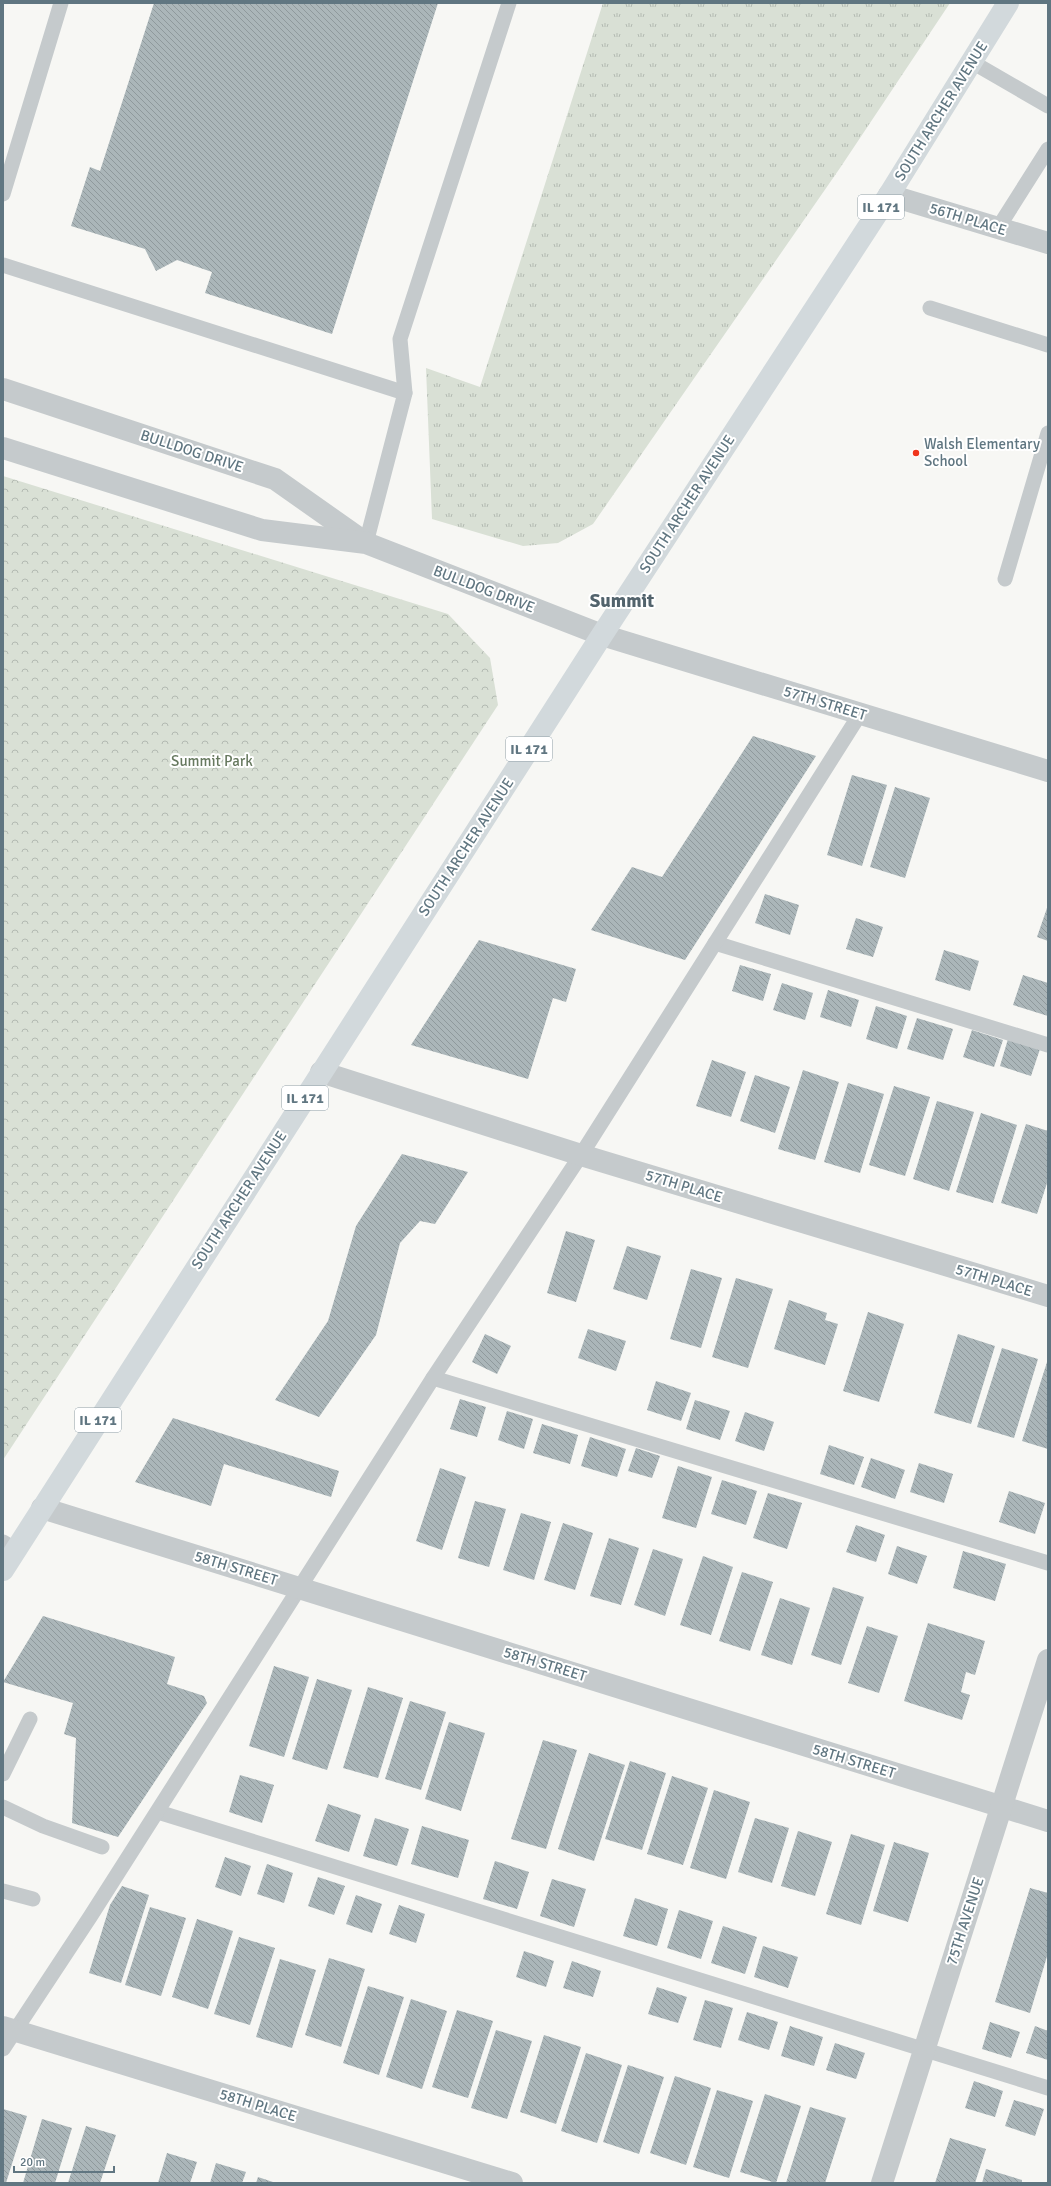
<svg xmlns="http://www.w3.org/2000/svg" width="1051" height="2186" viewBox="0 0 1051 2186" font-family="Signika,sans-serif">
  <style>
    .grass { fill: url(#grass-tufts) }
    .park { fill: url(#park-crowns) }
    .building { fill: url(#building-back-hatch) }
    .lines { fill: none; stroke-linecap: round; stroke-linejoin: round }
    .service { stroke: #c5cacc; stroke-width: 15 }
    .minor { stroke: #c5cacc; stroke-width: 22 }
    .tertiary { stroke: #c5cacc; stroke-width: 22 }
    .primary { stroke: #d2d9dc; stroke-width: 22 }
    .poi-dot { fill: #f0351b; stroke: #fff; stroke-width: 1.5 }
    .labels { text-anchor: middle; stroke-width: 4; stroke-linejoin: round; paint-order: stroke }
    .shield { fill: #fff; stroke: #909fa7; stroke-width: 1 }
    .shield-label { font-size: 14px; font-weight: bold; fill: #607681 }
    .street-label { font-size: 15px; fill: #607681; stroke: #fff }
    .poi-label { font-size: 15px; fill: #607681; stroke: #fff; text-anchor: start }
    .park-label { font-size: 15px; fill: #67795f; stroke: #fff }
    .district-label { font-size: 19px; font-weight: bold; fill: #52636c; stroke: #fff }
  </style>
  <defs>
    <pattern id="grass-tufts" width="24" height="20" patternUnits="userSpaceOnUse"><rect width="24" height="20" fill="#d9e0d5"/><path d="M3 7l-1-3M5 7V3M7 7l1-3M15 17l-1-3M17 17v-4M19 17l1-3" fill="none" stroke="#b3bab2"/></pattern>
    <pattern id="park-crowns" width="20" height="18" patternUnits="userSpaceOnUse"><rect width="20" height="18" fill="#d9e0d5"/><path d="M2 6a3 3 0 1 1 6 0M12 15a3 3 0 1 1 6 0" fill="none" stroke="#b3bab2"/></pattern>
    <pattern id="building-back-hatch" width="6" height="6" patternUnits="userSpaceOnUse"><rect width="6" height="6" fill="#abb6b9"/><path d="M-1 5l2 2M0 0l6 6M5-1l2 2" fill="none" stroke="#8f999c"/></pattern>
  </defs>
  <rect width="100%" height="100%" fill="#f7f7f4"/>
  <!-- grass -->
  <path class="grass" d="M603,3H950L840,168L593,524L558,543L523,546L432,519L426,368L480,387Z"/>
  <!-- park -->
  <path class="park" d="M3,476L448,614L490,658L498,705L3,1460Z"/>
  <!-- building -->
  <g class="building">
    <path d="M154,3H438L332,334L205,293L212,272L177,260L156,271L145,249L71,226L90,167L100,171Z"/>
    <path d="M753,736L816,756L685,960L591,930L632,867L662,877Z"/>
    <path d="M852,775L887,785L862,866L827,855Z"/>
    <path d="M895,787L930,798L905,878L870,867Z"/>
    <path d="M765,894L799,905L790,935L755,923Z"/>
    <path d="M1048,905V941L1037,937Z"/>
    <path d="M856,918L883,927L873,957L846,949Z"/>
    <path d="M479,940L576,969L566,1002L553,998L528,1079L411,1045Z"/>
    <path d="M944,950L979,961L970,991L935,980Z"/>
    <path d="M740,965L771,974L763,1001L732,991Z"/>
    <path d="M1023,975L1048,983V1016L1013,1005Z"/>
    <path d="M782,983L813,993L805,1020L773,1010Z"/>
    <path d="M828,990L859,1000L851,1027L820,1017Z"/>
    <path d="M876,1006L907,1016L897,1049L866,1039Z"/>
    <path d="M917,1018L953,1029L943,1060L907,1049Z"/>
    <path d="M972,1030L1003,1040L994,1067L963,1057Z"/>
    <path d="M1008,1039L1040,1049L1031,1076L1000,1066Z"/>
    <path d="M712,1060L746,1072L731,1117L696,1106Z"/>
    <path d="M803,1070L839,1082L815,1160L778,1149Z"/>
    <path d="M755,1075L790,1087L775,1133L740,1121Z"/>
    <path d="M848,1083L884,1094L860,1173L824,1162Z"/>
    <path d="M894,1086L930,1097L905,1176L869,1165Z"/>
    <path d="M937,1101L974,1112L949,1191L913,1179Z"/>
    <path d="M981,1113L1017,1125L993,1203L956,1192Z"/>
    <path d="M1026,1124L1048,1131V1180L1037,1214L1001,1203Z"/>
    <path d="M402,1154L468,1172L435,1224L420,1221L400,1243L376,1335L319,1417L275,1400L328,1321L356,1226Z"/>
    <path d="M566,1231L595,1240L576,1302L547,1293Z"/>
    <path d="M627,1246L661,1256L647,1300L613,1289Z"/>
    <path d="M691,1269L722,1278L701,1348L670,1339Z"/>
    <path d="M736,1278L773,1289L748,1368L712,1357Z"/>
    <path d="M789,1300L827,1313L825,1320L838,1324L825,1365L774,1349Z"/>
    <path d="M868,1312L904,1324L879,1402L843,1391Z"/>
    <path d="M588,1329L626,1341L616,1371L578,1358Z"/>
    <path d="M485,1334L511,1346L497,1374L472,1362Z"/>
    <path d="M958,1334L995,1346L971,1424L934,1413Z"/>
    <path d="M1002,1348L1038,1359L1014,1438L977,1427Z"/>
    <path d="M1047,1362L1048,1363V1449L1022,1441Z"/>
    <path d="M656,1381L691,1393L681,1421L647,1410Z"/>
    <path d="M460,1399L486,1407L477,1437L450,1429Z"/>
    <path d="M695,1400L730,1411L720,1440L686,1429Z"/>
    <path d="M507,1411L533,1419L524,1449L498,1440Z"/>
    <path d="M745,1412L774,1422L764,1451L735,1441Z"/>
    <path d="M173,1418L339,1471L331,1497L224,1464L211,1506L135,1482Z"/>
    <path d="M542,1424L578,1435L570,1464L533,1453Z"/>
    <path d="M590,1437L626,1449L617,1477L581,1466Z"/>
    <path d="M829,1445L864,1457L854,1485L820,1474Z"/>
    <path d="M636,1448L660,1456L652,1478L628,1471Z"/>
    <path d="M871,1458L905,1470L895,1499L861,1487Z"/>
    <path d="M919,1463L953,1474L944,1503L910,1492Z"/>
    <path d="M678,1466L712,1477L696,1528L662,1518Z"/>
    <path d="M440,1468L466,1477L442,1550L416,1541Z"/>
    <path d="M722,1480L757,1491L746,1525L711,1514Z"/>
    <path d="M1009,1491L1045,1503L1035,1534L999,1522Z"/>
    <path d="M768,1493L802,1503L787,1549L753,1538Z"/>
    <path d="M475,1501L506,1509L489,1567L458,1558Z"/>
    <path d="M521,1513L551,1522L534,1580L503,1570Z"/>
    <path d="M563,1523L593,1533L575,1590L544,1580Z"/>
    <path d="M856,1525L885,1535L876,1562L846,1552Z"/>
    <path d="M609,1538L639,1548L621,1605L590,1596Z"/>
    <path d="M897,1546L927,1556L917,1584L888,1574Z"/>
    <path d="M653,1549L683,1559L665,1616L634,1605Z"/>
    <path d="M963,1551L1006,1564L995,1601L953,1588Z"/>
    <path d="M703,1556L733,1567L711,1635L680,1625Z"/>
    <path d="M742,1572L773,1582L750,1651L719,1641Z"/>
    <path d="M833,1587L864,1597L841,1665L811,1655Z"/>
    <path d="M780,1598L810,1608L792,1665L761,1655Z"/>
    <path d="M43,1616L175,1657L167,1684L204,1696L207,1703L118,1837L72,1823L76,1738L64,1734L73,1703L3,1682Z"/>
    <path d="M928,1623L985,1641L975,1675L966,1672L961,1692L970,1695L962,1720L904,1701Z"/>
    <path d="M867,1626L898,1636L879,1693L848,1683Z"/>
    <path d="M274,1666L309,1677L284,1757L249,1746Z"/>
    <path d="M317,1679L352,1690L327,1770L292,1759Z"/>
    <path d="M368,1687L403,1698L378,1778L343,1768Z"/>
    <path d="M410,1701L446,1712L421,1790L385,1779Z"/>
    <path d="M449,1722L485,1733L461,1811L425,1799Z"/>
    <path d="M543,1740L577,1750L546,1849L511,1839Z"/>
    <path d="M589,1753L625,1765L594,1861L558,1849Z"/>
    <path d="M630,1761L666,1773L642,1850L605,1839Z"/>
    <path d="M240,1775L274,1785L262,1823L229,1812Z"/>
    <path d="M672,1776L708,1788L683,1865L647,1854Z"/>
    <path d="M714,1790L750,1802L726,1879L690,1868Z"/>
    <path d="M328,1804L361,1815L349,1852L315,1841Z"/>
    <path d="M375,1818L409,1829L397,1866L363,1856Z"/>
    <path d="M755,1818L789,1828L772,1883L738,1872Z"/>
    <path d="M422,1826L469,1840L458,1878L411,1864Z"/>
    <path d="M798,1831L832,1842L815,1896L781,1886Z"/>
    <path d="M851,1834L885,1845L861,1925L826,1914Z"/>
    <path d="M894,1842L929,1853L908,1922L873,1911Z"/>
    <path d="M225,1857L251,1866L241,1896L215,1887Z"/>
    <path d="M495,1861L529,1872L517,1909L483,1899Z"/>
    <path d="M267,1864L293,1873L284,1903L257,1894Z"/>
    <path d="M318,1877L345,1886L334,1915L308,1906Z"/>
    <path d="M552,1879L586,1889L574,1927L540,1916Z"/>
    <path d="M122,1886L149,1895L121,1983L89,1973L110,1905Z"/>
    <path d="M1030,1888L1048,1893V1953L1030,2013L995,2002Z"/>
    <path d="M356,1895L382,1904L372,1933L346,1924Z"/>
    <path d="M635,1898L668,1909L657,1946L623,1936Z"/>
    <path d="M399,1905L425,1914L416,1943L389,1934Z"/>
    <path d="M150,1907L186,1918L161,1996L125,1985Z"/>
    <path d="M679,1910L713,1921L701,1959L667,1948Z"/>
    <path d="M197,1919L233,1931L208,2009L172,1997Z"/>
    <path d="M723,1926L757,1937L745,1974L711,1963Z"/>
    <path d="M239,1937L275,1948L250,2025L214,2014Z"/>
    <path d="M763,1946L798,1957L788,1988L754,1977Z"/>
    <path d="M524,1951L554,1961L546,1987L516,1977Z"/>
    <path d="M329,1958L365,1969L341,2047L305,2035Z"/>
    <path d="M280,1959L316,1970L292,2048L256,2037Z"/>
    <path d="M572,1961L601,1971L593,1997L563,1988Z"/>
    <path d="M368,1986L404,1997L379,2075L343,2063Z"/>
    <path d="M657,1987L687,1997L678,2023L648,2014Z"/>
    <path d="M411,1999L447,2011L422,2089L386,2077Z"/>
    <path d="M705,2000L733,2008L721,2048L693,2040Z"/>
    <path d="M457,2010L493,2021L468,2098L432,2087Z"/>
    <path d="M747,2012L778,2022L769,2050L738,2040Z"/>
    <path d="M990,2022L1020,2032L1011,2058L982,2049Z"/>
    <path d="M790,2026L823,2037L814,2066L781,2056Z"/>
    <path d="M1035,2026L1048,2031V2060L1026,2053Z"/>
    <path d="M496,2030L532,2041L507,2119L471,2108Z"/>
    <path d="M544,2035L581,2047L556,2124L520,2112Z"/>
    <path d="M835,2043L865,2053L856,2079L826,2070Z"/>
    <path d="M586,2053L622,2065L597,2143L561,2131Z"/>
    <path d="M628,2065L664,2077L639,2154L603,2142Z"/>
    <path d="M675,2076L711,2088L686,2165L650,2153Z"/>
    <path d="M974,2081L1003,2091L995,2117L965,2108Z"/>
    <path d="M717,2090L753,2101L729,2178L693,2167Z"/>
    <path d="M765,2094L801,2106L776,2183L740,2172Z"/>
    <path d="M1014,2100L1044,2109L1035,2136L1005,2126Z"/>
    <path d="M810,2107L846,2118L825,2183H786Z"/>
    <path d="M3,2109L27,2116L6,2183H3Z"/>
    <path d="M42,2119L72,2128L55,2183H23Z"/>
    <path d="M86,2126L116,2135L100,2183H68Z"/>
    <path d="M950,2138L986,2149L975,2183H935Z"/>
    <path d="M167,2153L197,2162L190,2183H158Z"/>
    <path d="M216,2163L246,2172L242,2183H210Z"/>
    <path d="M986,2169L1022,2180V2183H982Z"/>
    <path d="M258,2177L276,2183H256Z"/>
  </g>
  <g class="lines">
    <!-- service -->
    <g class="service">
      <path d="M972,62L1048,106"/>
      <path d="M3,194L61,3"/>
      <path d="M998,228L1048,149"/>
      <path d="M3,265L405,393L366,543"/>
      <path d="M930,308L1048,345"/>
      <path d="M405,393L400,339L509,3"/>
      <path d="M1005,579L1048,433"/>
      <path d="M715,943L1048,1045"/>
      <path d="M433,1378L1048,1563"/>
      <path d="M3,1542L16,1550"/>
      <path d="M3,1774L30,1719"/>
      <path d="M3,1807L43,1826L102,1847"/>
      <path d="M158,1812L1048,2088"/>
      <path d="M3,1891L33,1899"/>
      <path d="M3,2049L90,1917L433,1378L581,1155L860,714"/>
    </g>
    <!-- minor -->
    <g class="minor">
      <path d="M889,195L1048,243"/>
      <path d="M3,389L275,479L363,541"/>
      <path d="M3,448L262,530L366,543L602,635"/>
      <path d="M321,1072L581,1155L1048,1296"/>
      <path d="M42,1508L1048,1821"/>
      <path d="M3,2027L512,2183"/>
      <path d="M882,2183L1048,1660"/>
    </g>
    <!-- tertiary -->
    <path class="tertiary" d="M602,635L1048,771"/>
    <!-- primary -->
    <path class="primary" d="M3,1570L602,635L889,195L1008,3"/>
  </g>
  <!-- markers -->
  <circle class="poi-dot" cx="916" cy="453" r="4"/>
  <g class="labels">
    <!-- shield labels -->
    <g class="shield">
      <rect x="858" y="195" width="46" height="24" rx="3"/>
      <rect x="506" y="737" width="46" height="24" rx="3"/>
      <rect x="282" y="1086" width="46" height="24" rx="3"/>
      <rect x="75" y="1408" width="46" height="24" rx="3"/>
    </g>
    <g class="shield-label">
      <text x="881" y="212">IL 171</text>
      <text x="529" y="754">IL 171</text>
      <text x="305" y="1103">IL 171</text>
      <text x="98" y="1425">IL 171</text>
    </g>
    <!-- street labels -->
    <g class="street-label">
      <text transform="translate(941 111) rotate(-58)" y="5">SOUTH ARCHER AVENUE</text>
      <text transform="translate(968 219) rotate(17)" y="5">56TH PLACE</text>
      <text transform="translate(192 451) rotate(18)" y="5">BULLDOG DRIVE</text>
      <text transform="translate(687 504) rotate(-57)" y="5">SOUTH ARCHER AVENUE</text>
      <text transform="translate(484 589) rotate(21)" y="5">BULLDOG DRIVE</text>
      <text transform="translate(825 703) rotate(17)" y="5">57TH STREET</text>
      <text transform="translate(466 847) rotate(-57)" y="5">SOUTH ARCHER AVENUE</text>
      <text transform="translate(684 1186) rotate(17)" y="5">57TH PLACE</text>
      <text transform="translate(239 1200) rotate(-57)" y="5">SOUTH ARCHER AVENUE</text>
      <text transform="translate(994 1280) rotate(17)" y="5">57TH PLACE</text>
      <text transform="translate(236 1568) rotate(17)" y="5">58TH STREET</text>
      <text transform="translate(545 1664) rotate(17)" y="5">58TH STREET</text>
      <text transform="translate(854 1761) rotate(17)" y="5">58TH STREET</text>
      <text transform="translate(965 1921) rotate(-72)" y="5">75TH AVENUE</text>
      <text transform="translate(258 2105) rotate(17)" y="5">58TH PLACE</text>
    </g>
    <!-- poi labels -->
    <g class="poi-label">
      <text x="924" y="449">Walsh Elementary<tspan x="924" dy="17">School</tspan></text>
    </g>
    <!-- park labels -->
    <g class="park-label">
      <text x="212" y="766">Summit Park</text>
    </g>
    <!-- district labels -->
    <g class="district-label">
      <text x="622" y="607">Summit</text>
    </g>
  </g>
  <!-- border -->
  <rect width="1051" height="2186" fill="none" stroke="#607681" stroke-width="8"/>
  <!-- scale -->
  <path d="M14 2166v6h100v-6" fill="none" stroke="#607681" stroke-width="2"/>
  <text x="20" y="2166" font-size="12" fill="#607681" stroke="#ffffff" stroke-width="3" paint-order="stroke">20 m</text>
</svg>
